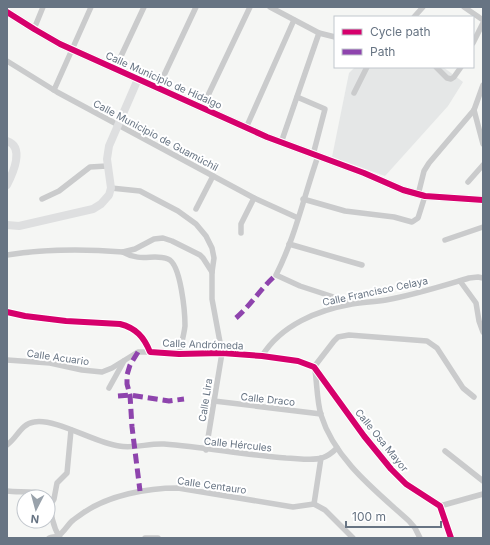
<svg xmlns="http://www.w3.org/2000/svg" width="490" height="545" viewBox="0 0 490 545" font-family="Inter,sans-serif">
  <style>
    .built { fill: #e5e7e7 }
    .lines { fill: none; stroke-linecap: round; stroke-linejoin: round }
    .street { stroke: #cacbcc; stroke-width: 5.5 }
    .secondary { stroke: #dedfe0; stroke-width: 8 }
    .quiet { stroke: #8e44ad; stroke-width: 5; stroke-dasharray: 10 5; stroke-linecap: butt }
    .cycleway-casing { stroke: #fff; stroke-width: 8 }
    .cycleway { stroke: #d6006c; stroke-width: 6 }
    .labels { text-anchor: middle; stroke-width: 4; stroke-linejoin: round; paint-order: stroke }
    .street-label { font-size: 10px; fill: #677483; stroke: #fff }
  </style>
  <rect width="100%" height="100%" fill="#f5f6f4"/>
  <!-- built -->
  <path class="built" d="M355,67H443L463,82L448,106L385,176L332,157L349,73Z"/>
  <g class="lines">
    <!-- street -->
    <g class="street">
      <path d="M270,7L319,33L335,37"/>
      <path d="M464,7L483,20"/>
      <path d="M414,17L423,7"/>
      <path d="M34,29L43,7"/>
      <path d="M473,43L483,23"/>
      <path d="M7,61L57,92L254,198L298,218"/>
      <path d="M436,67L447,78L451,79L454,77L461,67"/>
      <path d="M115,69L144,7"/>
      <path d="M158,88L196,7"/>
      <path d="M54,90L91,7"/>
      <path d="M354,93L367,67"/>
      <path d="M297,97L325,109L313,155"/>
      <path d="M202,108L250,7"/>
      <path d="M474,110L483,144"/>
      <path d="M246,128L294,20"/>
      <path d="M281,143L319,33"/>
      <path d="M318,156C304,196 295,238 276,275L300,286L352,303"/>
      <path d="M468,182L483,165"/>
      <path d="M111,188L140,191L178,211L196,224L206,236L212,248L214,258L212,272V299L222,353L206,450"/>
      <path d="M418,195L424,171L429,163L474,110L483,85"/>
      <path d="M42,199L59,191L90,167L107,166"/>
      <path d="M303,199L345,211L394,217L412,222L418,218L425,196"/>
      <path d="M196,209L213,176"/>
      <path d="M241,233V224L254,198"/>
      <path d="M445,240L483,227"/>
      <path d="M289,244L362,265"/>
      <path d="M123,252C142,263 153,253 168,259C181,264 185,313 185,326C184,335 181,345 179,354"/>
      <path d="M7,255C45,249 84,249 123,252L135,249L154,239L163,238L172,241L200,255L203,258L212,272"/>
      <path d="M460,281L476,303L479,321L483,332"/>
      <path d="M7,312L25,316L66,321L120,324C136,328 144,337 150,352L179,354L222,353L262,356L298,361L314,367L364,436L391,469L406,484L440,506L451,538"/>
      <path d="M262,356C281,325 318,310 352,304C364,302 375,302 386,300C414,295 442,286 469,278L478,277L483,278"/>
      <path d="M7,360L50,363L82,370L102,372L112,368L138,352H150"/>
      <path d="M314,367L334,341L338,337L349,335L427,341L437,348L463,388L474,397"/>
      <path d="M315,370C317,384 317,401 321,415C335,460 376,491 409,521L415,528L420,538"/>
      <path d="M109,388L124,361"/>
      <path d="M214,401L321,414"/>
      <path d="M7,445C17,438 21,424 34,422C56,418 95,443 119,446C134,449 149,443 164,444C205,447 245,455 286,458C297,458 311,461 322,458C328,456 333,452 337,448"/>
      <path d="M445,451L483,481"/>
      <path d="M321,458L314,504L325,510L353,538"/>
      <path d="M7,491C20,493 36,489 47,497"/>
      <path d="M48,498L50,499C51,514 52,525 60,538"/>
      <path d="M51,504L54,499L57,483L67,473L71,430"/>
      <path d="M440,506L483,494"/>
      <path d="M49,538C52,537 55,537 58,536C63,533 67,526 71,522C74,519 79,516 83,513C109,495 147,488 178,488L293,507L314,504"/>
      <path d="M145,538H158"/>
    </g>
    <!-- secondary -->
    <g class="secondary">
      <path d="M7,12L34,29L60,44L267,137L364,173L403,190L425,196L483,200"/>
      <path d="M7,141C25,147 13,173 7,185"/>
      <path d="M7,225L19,226L93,209L101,204L109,195L111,188L107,159L109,146L138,79"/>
    </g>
    <!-- quiet -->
    <g class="quiet">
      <path d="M236,318C251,305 261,288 276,275"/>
      <path d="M138,352L130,365L127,375V384L130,395L132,427L140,491"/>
      <path d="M118,396L130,395L169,401L184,399"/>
    </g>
    <defs>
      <g id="cycleway">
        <path d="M7,12L34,29L60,44L267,137L364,173L403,190L425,196L483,200"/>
        <path d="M7,312L25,316L66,321L120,324C136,328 144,337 150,352L179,354L222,353L262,356L298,361L314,367L364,436L391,469L406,484L440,506L451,538"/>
      </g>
    </defs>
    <!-- cycleway casing -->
    <use href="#cycleway" class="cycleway-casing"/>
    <!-- cycleway -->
    <use href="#cycleway" class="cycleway"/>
  </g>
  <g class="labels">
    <!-- street labels -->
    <g class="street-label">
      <text transform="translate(164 80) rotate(24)" y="4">Calle Municipio de Hidalgo</text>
      <text transform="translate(156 135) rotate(28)" y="4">Calle Municipio de Guamúchil</text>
      <text transform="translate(375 291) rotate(-12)" y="4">Calle Francisco Celaya</text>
      <text transform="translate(203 344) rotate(2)" y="4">Calle Andrómeda</text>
      <text transform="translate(58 357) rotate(8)" y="4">Calle Acuario</text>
      <text transform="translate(268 399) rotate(6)" y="4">Calle Draco</text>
      <text transform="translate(205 400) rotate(-81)" y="4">Calle Lira</text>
      <text transform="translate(382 440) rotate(51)" y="4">Calle Osa Mayor</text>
      <text transform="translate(238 444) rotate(6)" y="4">Calle Hércules</text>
      <text transform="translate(212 485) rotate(8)" y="4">Calle Centauro</text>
    </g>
  </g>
  <!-- border -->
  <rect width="490" height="545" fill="none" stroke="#677483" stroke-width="16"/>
  <!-- legend -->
  <rect x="334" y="16" width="140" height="52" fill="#ffffff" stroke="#c2c7cd"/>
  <rect x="342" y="29" width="20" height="6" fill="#d6006c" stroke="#c2c7cd"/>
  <text x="370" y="36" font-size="12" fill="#677483">Cycle path</text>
  <rect x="342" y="49" width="20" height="6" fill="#8e44ad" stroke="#c2c7cd"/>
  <text x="370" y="56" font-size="12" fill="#677483">Path</text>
  <!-- north arrow -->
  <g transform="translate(36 509) rotate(186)"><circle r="19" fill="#ffffff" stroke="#c2c7cd"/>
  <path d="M0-3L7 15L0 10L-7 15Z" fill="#99a2ab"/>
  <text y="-6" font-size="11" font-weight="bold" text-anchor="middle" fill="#677483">N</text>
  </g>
  <!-- scale -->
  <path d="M346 521v6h95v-6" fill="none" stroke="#677483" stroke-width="2"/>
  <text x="352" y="521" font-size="12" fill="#677483" stroke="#ffffff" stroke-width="3" paint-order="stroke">100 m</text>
</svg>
